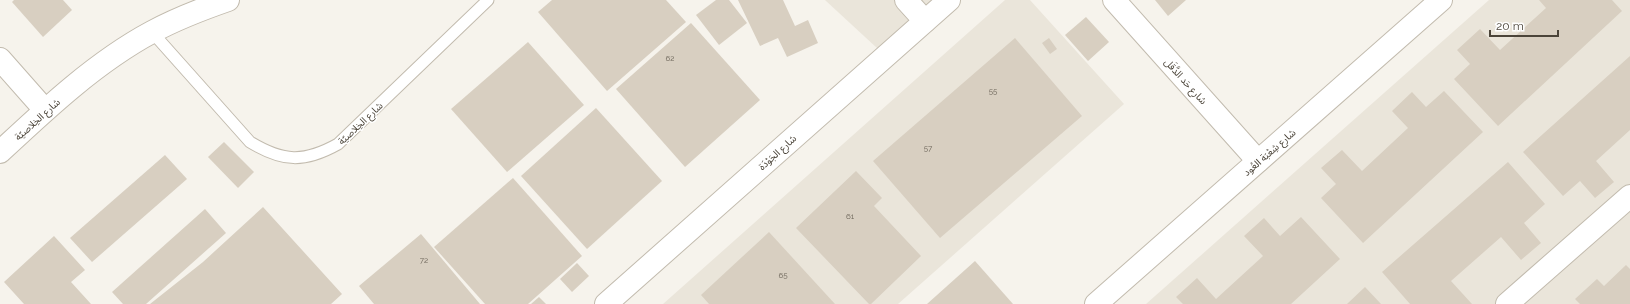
<svg xmlns="http://www.w3.org/2000/svg" width="1630" height="304" viewBox="0 0 1630 304" font-family="Raleway,'Noto Sans Arabic',sans-serif">
  <style>
    .residential { fill: #eae5da }
    .building { fill: #d8cfc1 }
    .lines { fill: none; stroke-linecap: round; stroke-linejoin: round }
    .service-casing { stroke: #c2bbae; stroke-width: 13 }
    .minor-casing { stroke: #c2bbae; stroke-width: 24 }
    .service { stroke: #fff; stroke-width: 11 }
    .minor { stroke: #fff; stroke-width: 22 }
    .labels { text-anchor: middle; stroke-width: 3; stroke-linejoin: round; paint-order: stroke }
    .number-label { font-size: 8px; fill: #6e675b }
    .street-label { font-size: 10px; fill: #4b4439; stroke: #fff }
  </style>
  <rect width="100%" height="100%" fill="#f6f3ec"/>
  <!-- residential -->
  <g class="residential">
    <path d="M825,0H958L890,60Z"/>
    <path d="M1005,0H1030L1124,104L898,304H663Z"/>
    <path d="M1489,0H1630V304H1146Z"/>
  </g>
  <!-- building -->
  <g class="building">
    <path d="M14,0H63L72,10L43,37L12,2Z"/>
    <path d="M552,0H666L686,22L607,91L538,12Z"/>
    <path d="M716,0H729L747,23L719,45L696,15Z"/>
    <path d="M738,0H783L795,26L808,20L818,43L787,57L778,38L760,46Z"/>
    <path d="M1155,0H1186L1168,16Z"/>
    <path d="M1539,0H1612L1622,11L1498,126L1454,79L1470,64L1457,50L1480,29L1500,50L1546,8Z"/>
    <path d="M1086,17L1109,42L1088,61L1065,35Z"/>
    <path d="M691,23L760,100L685,167L616,89Z"/>
    <path d="M1015,38L1082,116L940,238L873,161Z"/>
    <path d="M1049,38L1057,49L1050,54L1042,43Z"/>
    <path d="M528,42L584,105L507,172L451,109Z"/>
    <path d="M1630,56V130L1596,161L1614,182L1595,198L1580,181L1563,196L1523,152Z"/>
    <path d="M1444,91L1483,132L1363,243L1321,198L1336,184L1321,168L1342,150L1362,171L1408,128L1392,111L1412,92L1426,107Z"/>
    <path d="M596,108L662,181L587,249L521,176Z"/>
    <path d="M224,142L254,172L238,188L208,157Z"/>
    <path d="M165,155L187,179L92,262L70,238Z"/>
    <path d="M1508,162L1545,204L1524,223L1541,243L1521,260L1501,237L1451,281L1472,304H1410L1382,272Z"/>
    <path d="M856,171L882,198L874,206L921,256L871,304H869L796,228Z"/>
    <path d="M513,178L582,256L528,304H485L434,247Z"/>
    <path d="M263,207L342,294L331,304H150L203,262Z"/>
    <path d="M205,209L226,233L146,304H123L112,292Z"/>
    <path d="M1301,217L1340,259L1291,304H1183L1176,297L1197,278L1216,299L1263,256L1244,236L1264,218L1280,236Z"/>
    <path d="M769,232L835,304H709L701,295Z"/>
    <path d="M421,234L480,304H374L359,286Z"/>
    <path d="M54,236L85,270L71,282L91,304H24L4,282Z"/>
    <path d="M975,261L1013,304H927Z"/>
    <path d="M577,263L589,276L572,292L560,279Z"/>
    <path d="M1626,265L1630,269V304H1580L1575,299L1597,279L1604,286Z"/>
    <path d="M1365,287L1381,304H1347Z"/>
    <path d="M539,297L546,304H531Z"/>
  </g>
  <g class="lines">
    <defs>
      <path id="service" d="M152,32L250,142C283,162 304,163 338,144L488,0"/>
      <g id="minor">
        <path d="M906,0L925,21"/>
        <path d="M1114,0L1258,161"/>
        <path d="M0,59L45,110"/>
        <path d="M0,152C46,109 96,62 152,32C176,19 202,9 228,0"/>
        <path d="M606,304L949,0"/>
        <path d="M1096,304L1441,0"/>
        <path d="M1507,304L1630,196"/>
      </g>
    </defs>
    <!-- service casing -->
    <use href="#service" class="service-casing"/>
    <!-- minor casing -->
    <use href="#minor" class="minor-casing"/>
    <!-- service -->
    <use href="#service" class="service"/>
    <!-- minor -->
    <use href="#minor" class="minor"/>
  </g>
  <g class="labels">
    <!-- number labels -->
    <g class="number-label">
      <text x="670" y="61">62</text>
      <text x="993" y="94">55</text>
      <text x="928" y="151">57</text>
      <text x="850" y="219">61</text>
      <text x="424" y="263">72</text>
      <text x="783" y="278">65</text>
    </g>
    <!-- street labels -->
    <g class="street-label">
      <text transform="translate(1186 81) rotate(48)" y="4">شارع حَد الدَّقَل</text>
      <text transform="translate(37 119) rotate(-42)" y="4">شارع الخِلاصيّة</text>
      <text transform="translate(360 123) rotate(-43)" y="4">شارع الخِلاصيّة</text>
      <text transform="translate(777 152) rotate(-42)" y="4">شارع الجَوْدَة</text>
      <text transform="translate(1269 152) rotate(-41)" y="4">شارع شِعْبَة العُود</text>
    </g>
  </g>
  <!-- scale -->
  <path d="M1490 30v6h68v-6" fill="none" stroke="#4b4439" stroke-width="2"/>
  <text x="1496" y="30" font-size="12" fill="#4b4439" stroke="#ffffff" stroke-width="3" paint-order="stroke">20 m</text>
</svg>
